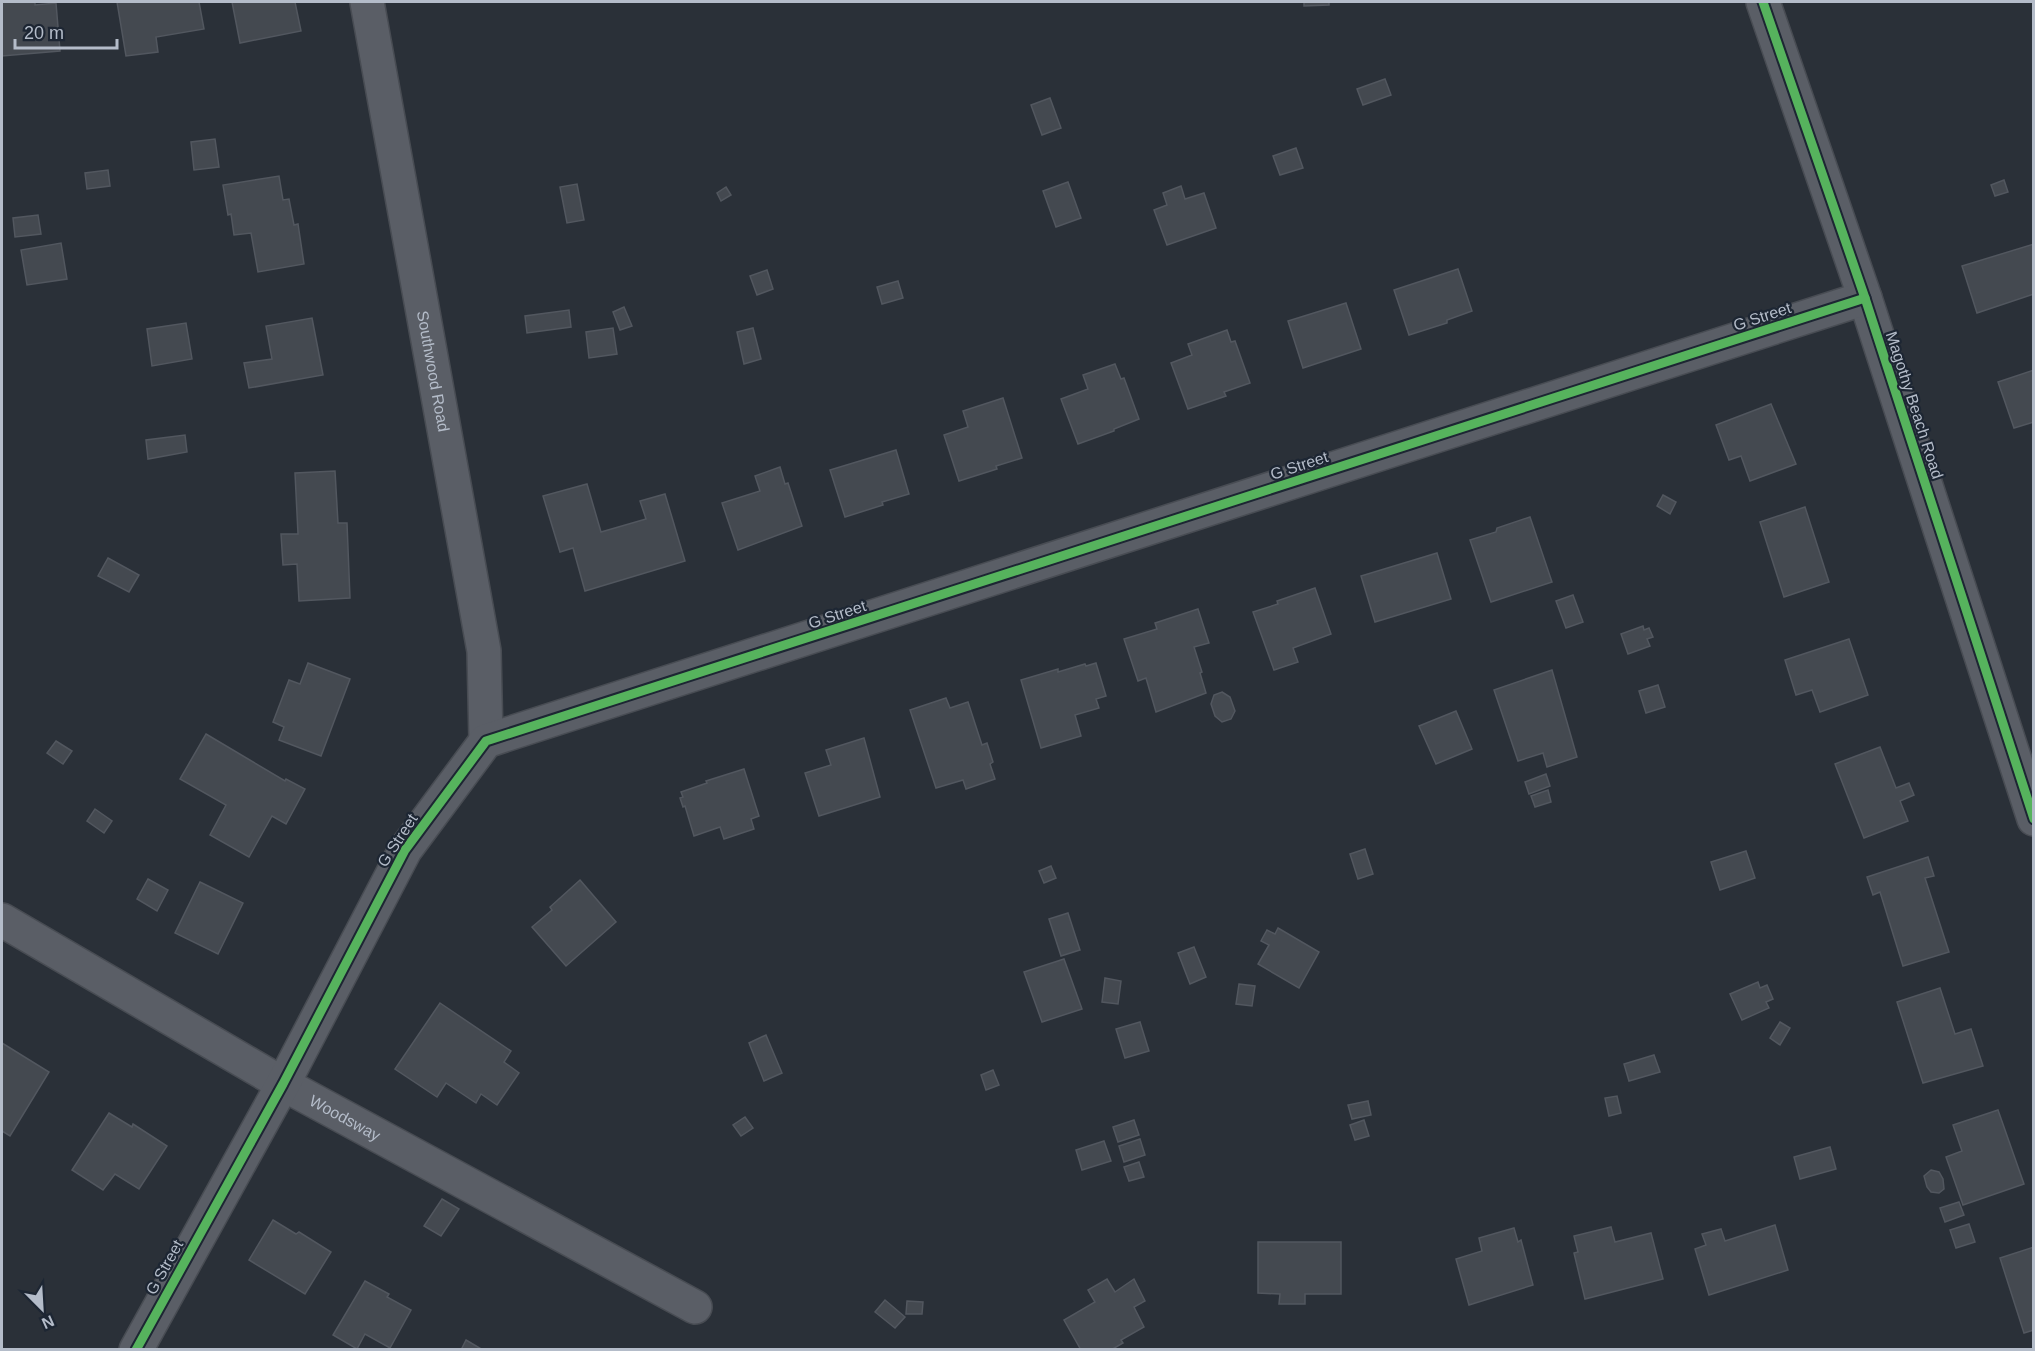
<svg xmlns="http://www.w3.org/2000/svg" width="2035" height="1351" viewBox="0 0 2035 1351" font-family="Arial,sans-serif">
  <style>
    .building { fill: #444950; stroke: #52575f; stroke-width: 1.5 }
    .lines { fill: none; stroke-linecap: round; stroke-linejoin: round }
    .minor-casing { stroke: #484c53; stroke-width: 36 }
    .minor { stroke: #5a5e66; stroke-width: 33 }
    .cycleway-casing { stroke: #1d2633; stroke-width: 13 }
    .cycleway { stroke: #56b35d; stroke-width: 9 }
    .labels { text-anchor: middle; stroke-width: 4.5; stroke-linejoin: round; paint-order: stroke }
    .street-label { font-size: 16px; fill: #b4bcc9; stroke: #1d2633 }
  </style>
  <rect width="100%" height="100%" fill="#2a3038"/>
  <!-- building -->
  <g class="building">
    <path d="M2,2H35V5L56,3L60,51L2,56Z"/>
    <path d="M117,2H199L204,29L156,37L158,52L126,56Z"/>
    <path d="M232,2H295L301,31L240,43Z"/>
    <path d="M1304,2H1329V5L1304,6Z"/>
    <path d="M1385,79L1391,95L1363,105L1357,89Z"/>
    <path d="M1050,98L1061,128L1042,135L1031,105Z"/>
    <path d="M215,139L219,167L194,170L191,142Z"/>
    <path d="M1296,148L1303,168L1280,175L1273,156Z"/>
    <path d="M108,170L110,186L87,189L85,173Z"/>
    <path d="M279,176L283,200L289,199L294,225L298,224L304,264L258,272L251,233L234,235L231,214L228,215L223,185Z"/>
    <path d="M2004,180L2008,192L1995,196L1991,185Z"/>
    <path d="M1068,182L1081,218L1056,227L1043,191Z"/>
    <path d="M577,184L584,220L567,223L560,187Z"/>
    <path d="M1181,186L1185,199L1204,193L1216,228L1167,245L1154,210L1167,205L1163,193Z"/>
    <path d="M726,187L731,195L721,201L717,193Z"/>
    <path d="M38,215L41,234L15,237L13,218Z"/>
    <path d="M61,243L67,279L27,285L21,250Z"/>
    <path d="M2034,244V294L1977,313L1962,266Z"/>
    <path d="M1458,269L1472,311L1447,320V323L1409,335L1394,290Z"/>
    <path d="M767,270L773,289L757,295L750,276Z"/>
    <path d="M898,281L903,298L882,304L877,287Z"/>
    <path d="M1346,303L1361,349L1303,368L1288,321Z"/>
    <path d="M624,307L632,326L620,330L613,312Z"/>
    <path d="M569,310L571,327L527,333L525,316Z"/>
    <path d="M312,318L323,375L249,388L244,363L272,359L266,326Z"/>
    <path d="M186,323L192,359L152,366L147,329Z"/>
    <path d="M613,328L617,354L589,358L586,332Z"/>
    <path d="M753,328L761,359L744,364L737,332Z"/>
    <path d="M1227,330L1231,342L1235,341L1250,383L1224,392L1226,396L1188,409L1171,363L1192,355L1188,344Z"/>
    <path d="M1115,364L1121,379L1124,378L1139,419L1114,429V431L1078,444L1061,399L1088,389L1083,375Z"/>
    <path d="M2034,370V422L2014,428L1998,382Z"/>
    <path d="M1003,398L1022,458L996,466L997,469L959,481L944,435L968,427L963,411Z"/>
    <path d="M1771,404L1796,464L1750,481L1741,456L1729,460L1716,425Z"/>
    <path d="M185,435L187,452L148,459L146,440Z"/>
    <path d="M896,450L909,494L882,502L883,505L845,517L830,470Z"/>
    <path d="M780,467L785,484L788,483L802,526L738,550L722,503L760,491L755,476Z"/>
    <path d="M335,471L338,523H347L350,598L299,601L297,564L283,565L281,534H298L295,473Z"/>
    <path d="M587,484L601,532L646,519L640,501L665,494L685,561L585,591L573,548L560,552L543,496Z"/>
    <path d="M1663,495L1676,502L1670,514L1657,506Z"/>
    <path d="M1805,507L1829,582L1784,597L1760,522Z"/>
    <path d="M1530,517L1552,582L1491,602L1470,540L1496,532L1497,528Z"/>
    <path d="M1437,553L1451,599L1375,622L1361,576Z"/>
    <path d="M108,558L139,575L129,592L98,576Z"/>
    <path d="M1315,588L1331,634L1293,648L1298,662L1274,670L1253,612L1278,604L1277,601Z"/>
    <path d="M1573,595L1583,622L1566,628L1556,601Z"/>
    <path d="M1198,609L1209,643L1194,647L1202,672L1200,673L1206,693L1156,712L1146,678L1138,681L1124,639L1157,629L1155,623Z"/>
    <path d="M1643,626L1644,630L1649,628L1653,637L1647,639L1650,646L1628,654L1621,634Z"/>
    <path d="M1849,639L1868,695L1820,712L1812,690L1796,695L1785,660Z"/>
    <path d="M308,663L350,679L321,756L279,740L284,727L273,722L289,680L300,684Z"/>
    <path d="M1096,663L1106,696L1096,699L1099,708L1075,715L1081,736L1041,748L1021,680L1058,669V672L1085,664L1086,666Z"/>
    <path d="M1552,670L1577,757L1547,767L1543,753L1518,761L1494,690Z"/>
    <path d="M1658,685L1665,707L1646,713L1639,691Z"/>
    <path d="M1222,692L1230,697L1235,711L1231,719L1222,722L1215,716L1211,704L1214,695Z"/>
    <path d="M946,698L950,708L968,702L982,745L987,743L993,762L990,764L995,779L966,789L963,780L936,788L910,710Z"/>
    <path d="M1456,711L1472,749L1436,764L1419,726Z"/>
    <path d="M206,734L285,781L286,779L305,789L286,824L272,816L249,857L210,835L226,805L180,779Z"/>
    <path d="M864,738L880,797L819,816L805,773L831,765L826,750Z"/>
    <path d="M56,741L72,751L63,764L47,753Z"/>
    <path d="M1880,747L1896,788L1909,783L1914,795L1900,801L1908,821L1864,838L1835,764Z"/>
    <path d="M744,769L759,816L751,819L754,829L724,839L720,827L694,836L685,806L683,807L680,798L683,797L681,792L707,783L706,781Z"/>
    <path d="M1546,774L1550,786L1529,794L1525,782Z"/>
    <path d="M1548,790L1551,802L1535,807L1531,796Z"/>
    <path d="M95,809L112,821L104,833L87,821Z"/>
    <path d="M1365,849L1373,874L1358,879L1350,854Z"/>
    <path d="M1746,851L1755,878L1720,890L1711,862Z"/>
    <path d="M1928,857L1934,876L1925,878L1949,952L1903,966L1880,892L1873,895L1867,877Z"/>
    <path d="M1051,866L1056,878L1044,883L1039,871Z"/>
    <path d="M148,879L168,890L157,911L137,899Z"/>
    <path d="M580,880L616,922L566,966L532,927L552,910L550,907Z"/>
    <path d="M200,882L243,903L218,954L175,933Z"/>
    <path d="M1068,913L1080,950L1061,956L1049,919Z"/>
    <path d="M1278,928L1319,952L1299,988L1258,964L1269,945L1261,941L1262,939L1267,930L1275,934Z"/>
    <path d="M1194,947L1206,977L1190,984L1178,953Z"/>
    <path d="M1064,959L1082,1009L1042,1022L1024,972Z"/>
    <path d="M1105,978L1121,981L1118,1004L1102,1002Z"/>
    <path d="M1758,982L1760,988L1767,985L1773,999L1766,1002L1769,1008L1742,1020L1730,994Z"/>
    <path d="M1239,984L1255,986L1252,1006L1236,1004Z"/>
    <path d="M1940,988L1955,1034L1971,1029L1983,1066L1923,1083L1897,1002Z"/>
    <path d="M440,1003L511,1051L504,1062L519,1073L497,1105L481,1094L476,1103L446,1083L437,1097L395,1069Z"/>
    <path d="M1140,1022L1149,1051L1125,1058L1116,1029Z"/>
    <path d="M1780,1022L1790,1028L1780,1045L1770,1038Z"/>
    <path d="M766,1035L782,1073L764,1081L749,1043Z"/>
    <path d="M2,1043L49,1072L10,1136L2,1131Z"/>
    <path d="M1654,1055L1660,1072L1629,1081L1624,1064Z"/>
    <path d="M993,1070L999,1085L986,1090L981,1075Z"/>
    <path d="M1617,1096L1621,1113L1609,1116L1605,1098Z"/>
    <path d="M1368,1101L1371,1115L1352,1119L1348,1105Z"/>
    <path d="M1998,1110L2024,1184L1963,1205L1946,1157L1962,1151L1953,1125Z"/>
    <path d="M109,1113L132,1127L133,1124L167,1146L139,1189L115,1174L103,1190L72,1170Z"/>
    <path d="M745,1117L753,1128L741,1136L733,1125Z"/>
    <path d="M1134,1120L1139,1135L1118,1142L1113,1127Z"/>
    <path d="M1364,1120L1369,1136L1355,1140L1350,1125Z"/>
    <path d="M1140,1139L1145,1155L1124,1162L1119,1146Z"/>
    <path d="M1104,1141L1111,1161L1082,1170L1076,1150Z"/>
    <path d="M1830,1147L1836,1169L1800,1179L1794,1157Z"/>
    <path d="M1139,1162L1144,1177L1129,1181L1124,1167Z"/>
    <path d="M1931,1170L1939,1172L1943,1179L1944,1189L1939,1193L1931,1192L1927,1187L1924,1176Z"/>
    <path d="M442,1199L459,1209L441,1236L424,1226Z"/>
    <path d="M1959,1202L1964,1215L1945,1222L1940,1208Z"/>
    <path d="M273,1220L296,1234L299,1232L331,1252L305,1294L249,1260Z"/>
    <path d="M1969,1224L1975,1242L1956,1248L1950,1230Z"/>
    <path d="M1775,1225L1788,1270L1709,1295L1695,1249L1706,1245L1702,1234L1721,1229L1725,1241Z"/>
    <path d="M1611,1227L1615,1242L1651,1233L1663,1279L1585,1299L1574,1253L1578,1252L1574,1236Z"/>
    <path d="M1514,1228L1518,1242L1521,1240L1533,1285L1469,1305L1456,1259L1482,1251L1479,1238Z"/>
    <path d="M1258,1242H1341V1294H1305V1304H1279L1280,1294L1258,1293Z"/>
    <path d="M2034,1247V1330L2024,1333L2000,1258Z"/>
    <path d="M1107,1279L1115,1292L1134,1279L1145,1301L1134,1307L1144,1327L1121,1340L1123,1343L1111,1350H1081L1064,1320L1095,1302L1088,1290Z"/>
    <path d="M365,1281L389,1294L387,1297L411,1310L390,1348L365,1334L357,1349L333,1335Z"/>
    <path d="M885,1300L905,1317L895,1328L875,1312Z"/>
    <path d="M907,1301L923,1302L922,1314H906Z"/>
    <path d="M466,1340L483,1350H461Z"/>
  </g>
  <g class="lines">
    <defs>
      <g id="minor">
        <path id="s1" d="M367,2L484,651L486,741"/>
        <path d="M1763,2L1865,298L2034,819"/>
        <path id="s2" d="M2,920L283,1084L695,1307"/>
        <path d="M136,1350L283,1084L405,850L486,741L1865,298"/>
      </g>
    </defs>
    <!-- minor casing -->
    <use href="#minor" class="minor-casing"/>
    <!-- minor -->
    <use href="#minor" class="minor"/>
    <defs>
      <g id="cycleway">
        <path d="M1763,2L1865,298L2034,819"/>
        <path d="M136,1350L283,1084L405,850L486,741L1865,298"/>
      </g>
    </defs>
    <!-- cycleway casing -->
    <use href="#cycleway" class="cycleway-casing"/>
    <!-- cycleway -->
    <use href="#cycleway" class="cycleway"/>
  </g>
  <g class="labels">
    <!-- street labels -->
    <g class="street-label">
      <text transform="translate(1762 316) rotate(-18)" y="6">G Street</text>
      <text dy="6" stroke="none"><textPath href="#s1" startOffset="375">Southwood Road</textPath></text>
      <text transform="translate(1915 405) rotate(72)" y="6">Magothy Beach Road</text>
      <text transform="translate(1299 465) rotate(-18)" y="6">G Street</text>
      <text transform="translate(837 614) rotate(-18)" y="6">G Street</text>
      <text transform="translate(397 840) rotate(-57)" y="6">G Street</text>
      <text dy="6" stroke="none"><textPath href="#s2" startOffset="396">Woodsway</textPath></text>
      <text transform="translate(164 1267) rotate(-61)" y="6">G Street</text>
    </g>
  </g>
  <!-- border -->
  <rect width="2035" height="1351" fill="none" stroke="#b4bcc9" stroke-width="6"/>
  <!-- north arrow -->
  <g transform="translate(42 1309) rotate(156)" stroke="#1d2633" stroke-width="4.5" paint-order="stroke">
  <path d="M0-4.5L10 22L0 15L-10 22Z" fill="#b4bcc9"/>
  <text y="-9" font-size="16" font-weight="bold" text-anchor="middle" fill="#b4bcc9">N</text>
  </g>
  <!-- scale -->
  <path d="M15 39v9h102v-9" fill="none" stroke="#b4bcc9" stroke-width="3"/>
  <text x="24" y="39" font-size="18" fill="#b4bcc9" stroke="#1d2633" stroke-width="4.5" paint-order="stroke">20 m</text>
</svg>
